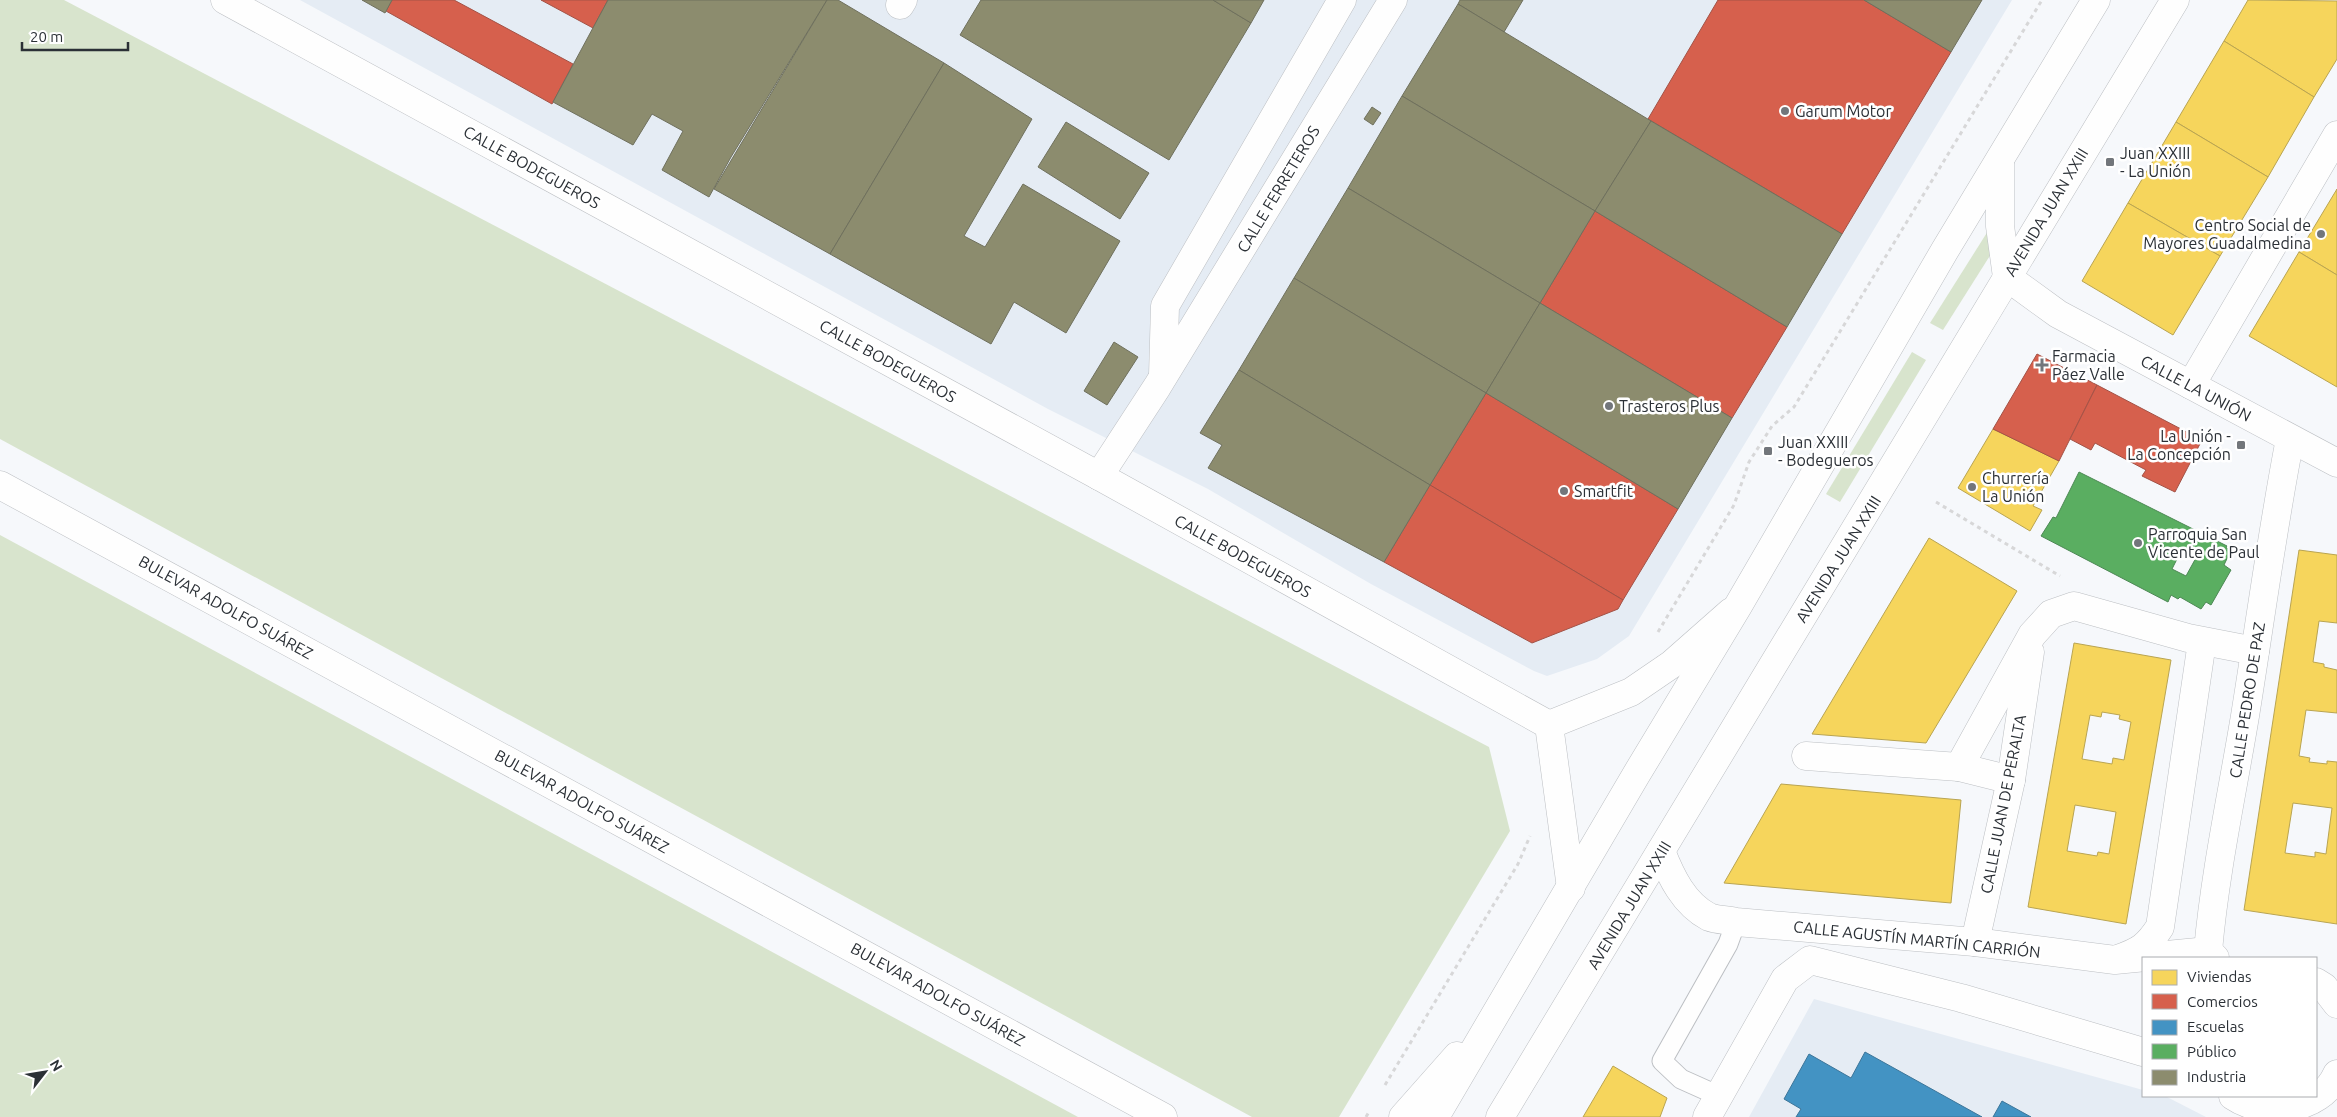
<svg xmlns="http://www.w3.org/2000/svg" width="2337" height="1117" viewBox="0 0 2337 1117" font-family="Ubuntu,sans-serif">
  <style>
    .built { fill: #e5ecf4 }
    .green { fill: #d8e4cd }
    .homes { fill: #f6d55c; stroke: #b9a451; fill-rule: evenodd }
    .shops { fill: #d6604d; stroke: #a35246 }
    .schools { fill: #4393c3; stroke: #3c7599 }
    .public { fill: #5aae61; stroke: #4c8854; fill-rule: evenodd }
    .industry { fill: #8c8c6e; stroke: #6f705d }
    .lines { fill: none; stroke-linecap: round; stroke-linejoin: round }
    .lane-casing { stroke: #bcbfc3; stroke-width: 21 }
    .street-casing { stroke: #bcbfc3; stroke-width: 29 }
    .secondary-casing { stroke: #bcbfc3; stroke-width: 29 }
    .primary-casing { stroke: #bcbfc3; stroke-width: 29 }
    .path { stroke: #d7d7d8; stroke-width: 3; stroke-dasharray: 4 4; stroke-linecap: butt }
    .lane { stroke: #fefefe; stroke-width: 19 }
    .street { stroke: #fefefe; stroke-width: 28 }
    .secondary { stroke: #fefefe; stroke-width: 28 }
    .primary { stroke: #fefefe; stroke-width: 28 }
    .poi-dot { fill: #72767b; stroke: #fff; stroke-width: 2 }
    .labels { text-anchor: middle; stroke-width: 5; stroke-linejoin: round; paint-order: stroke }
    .poi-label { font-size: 16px; fill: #2b3036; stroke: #fff; text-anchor: start }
    .street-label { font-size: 16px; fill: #2b3036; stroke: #fff }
  </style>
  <rect width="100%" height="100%" fill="#f6f8fb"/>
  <!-- built -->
  <g class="built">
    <path d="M300,0H2012L1629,636L1597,659L1547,676L1534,671L1371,584L1208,489L1048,409Z"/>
    <path d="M1814,999L2143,1090V1096L2167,1097L2206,1117H1749Z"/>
  </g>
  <!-- green -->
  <g class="green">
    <path d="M0,0H64L1489,747L1510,831L1339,1117H1252L0,439Z"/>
    <path d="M1988,231L1991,254L1943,330L1930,323Z"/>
    <path d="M1912,352L1926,360L1840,502L1826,494Z"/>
    <path d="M0,535L1078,1117H0Z"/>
  </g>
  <!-- homes -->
  <g class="homes">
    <path d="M2248,0L2337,1V59L2314,97L2224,41Z"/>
    <path d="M2224,41L2314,97L2268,177L2176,122Z"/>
    <path d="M2176,122L2268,177L2220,256L2128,203Z"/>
    <path d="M2337,189V275L2299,252Z"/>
    <path d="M2128,203L2220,256L2173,335L2082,281Z"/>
    <path d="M2299,252L2337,275V387L2249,336Z"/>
    <path d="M1993,429L2059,461L2033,506L2042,510L2030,531L1958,488Z"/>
    <path d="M1929,538L2017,591L1926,743L1812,734Z"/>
    <path d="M2299,550L2337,555V623L2319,621L2313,662L2324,664V667L2337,670V713L2306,710L2299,756L2310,758L2309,762L2327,764V761L2337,762V924L2244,910ZM2293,803L2332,808L2326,854L2315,852V857L2285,853Z"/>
    <path d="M2074,643L2171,660L2126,924L2028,907ZM2102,712L2120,715L2119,719L2131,722L2124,760L2113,758L2112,764L2082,759L2090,715L2101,717ZM2075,805L2116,812L2109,854L2098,852L2097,856L2067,851Z"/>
    <path d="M1781,784L1961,800L1951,903L1724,883Z"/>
    <path d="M1613,1066L1667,1098L1660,1117H1583Z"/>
  </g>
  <!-- shops -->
  <g class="shops">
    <path d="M392,0H454L573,64L552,104L386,11Z"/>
    <path d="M541,0H608L593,28Z"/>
    <path d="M1718,0H1864L1951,52L1842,234L1648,119Z"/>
    <path d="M1595,211L1787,327L1732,418L1540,303Z"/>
    <path d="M2037,354L2097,385L2059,461L1993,429Z"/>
    <path d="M2097,385L2202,440L2175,492L2142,476L2146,470L2095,443L2091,450L2070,439Z"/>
    <path d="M1486,393L1678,509L1623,600L1430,485Z"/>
    <path d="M1430,485L1623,600L1618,609L1532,643L1384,562Z"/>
  </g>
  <!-- schools -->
  <g class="schools">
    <path d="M1865,1052L1982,1117H1796L1801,1109L1784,1099L1809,1054L1851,1078Z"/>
    <path d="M2002,1101L2031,1117H1993Z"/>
  </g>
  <!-- public -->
  <path class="public" d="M2079,472L2227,546L2226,548L2231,550L2224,565L2231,570L2211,605L2206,602L2201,609L2180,597L2178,599L2171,595L2168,602L2041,536L2053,517L2056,518ZM2182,549L2197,556L2186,576L2172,569Z"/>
  <!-- industry -->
  <g class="industry">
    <path d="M362,0H392L385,13Z"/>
    <path d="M608,0H827L731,157L709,197L662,170L683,131L652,114L633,145L553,102Z"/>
    <path d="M827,0H838L944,63L830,254L714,189Z"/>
    <path d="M981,0H1213L1251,23L1169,160L960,35Z"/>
    <path d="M1213,0H1264L1251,23Z"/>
    <path d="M1460,0H1523L1504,32L1458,4Z"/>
    <path d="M1864,0H1982L1951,52Z"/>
    <path d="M1458,4L1651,121L1595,211L1402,96Z"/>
    <path d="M944,63L1032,119L964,236L985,247L1023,184L1120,241L1066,333L1014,302L991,344L830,254Z"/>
    <path d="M1402,96L1595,211L1540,303L1348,188Z"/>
    <path d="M1372,107L1381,113L1373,125L1364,119Z"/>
    <path d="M1651,121L1842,234L1787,327L1595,211Z"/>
    <path d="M1066,122L1149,173L1120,219L1038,167Z"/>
    <path d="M1348,188L1540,303L1486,393L1294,278Z"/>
    <path d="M1294,278L1486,393L1430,485L1239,370Z"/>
    <path d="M1540,303L1732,418L1678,509L1486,393Z"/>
    <path d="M1114,342L1138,357L1107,405L1084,391Z"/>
    <path d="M1239,370L1430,485L1384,562L1208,468L1222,445L1200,433Z"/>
  </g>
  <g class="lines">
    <defs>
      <path id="lane" d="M1719,1096L1681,1079L1662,1061L1728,944L1736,922"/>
      <g id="street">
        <path d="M225,0L1099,476L1549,725"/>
        <path d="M900,5L903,0"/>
        <path d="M1163,376L1165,306L1342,0"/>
        <path d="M2191,385L2337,135"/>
        <path d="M1099,476L1157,387L1393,0"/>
        <path d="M1549,725L1631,692L1672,664L1731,612"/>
        <path d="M1549,725L1571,888"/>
        <path d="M1806,756L1959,767L2011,780"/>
        <path d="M1959,767L2032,635L2051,614L2074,606L2188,638L2255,651"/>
        <path d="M1975,942L2011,780L2030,652"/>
        <path d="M2208,951C2215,872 2232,794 2245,716C2260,623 2272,531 2290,439"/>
        <path d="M2118,959C2140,951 2147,947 2160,927L2202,642"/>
        <path d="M1707,1117L1785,979L1810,960L1961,998L2143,1052"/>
      </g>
      <g id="secondary">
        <path d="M2007,277L2058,314L2337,463"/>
        <path d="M0,485L1163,1117"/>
        <path d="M1661,851C1671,877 1684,904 1709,917C1717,920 1728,920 1736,922L1975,942L2115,960L2208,951L2215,958"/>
        <path d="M2316,982L2324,987L2337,1004"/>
        <path d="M2233,1096C2264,1117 2320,1112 2337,1074"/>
      </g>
      <g id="primary">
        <path d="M2000,160V226L2007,277"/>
        <path d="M1403,1117L1457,1056"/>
        <path d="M1435,1117L1636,775L1738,606L1945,250L2096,0"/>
        <path d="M1500,1117L2175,0"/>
      </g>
    </defs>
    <!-- lane casing -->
    <use href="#lane" class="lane-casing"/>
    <!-- street casing -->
    <use href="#street" class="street-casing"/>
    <!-- secondary casing -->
    <use href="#secondary" class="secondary-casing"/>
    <!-- primary casing -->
    <use href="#primary" class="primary-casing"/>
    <!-- path -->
    <g class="path">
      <path d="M1936,502L2060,576"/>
      <path d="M1658,632L1734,505L1749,462L1772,426L1794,407L2042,0"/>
      <path d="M1385,1085L1518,864L1530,836"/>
      <path d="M1366,1117L1370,1110"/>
    </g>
    <!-- lane -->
    <use href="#lane" class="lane"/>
    <!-- street -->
    <use href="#street" class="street"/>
    <!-- secondary -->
    <use href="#secondary" class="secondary"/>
    <!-- primary -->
    <use href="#primary" class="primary"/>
  </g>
  <!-- markers -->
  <g class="poi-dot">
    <circle cx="1785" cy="111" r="5"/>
    <rect x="2105" y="157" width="10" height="10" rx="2.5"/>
    <circle cx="2321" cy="234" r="5"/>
    <path d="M2039.5 357.5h5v5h5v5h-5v5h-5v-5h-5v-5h5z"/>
    <circle cx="1609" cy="406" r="5"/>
    <rect x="2236" y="440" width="10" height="10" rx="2.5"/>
    <rect x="1763" y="446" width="10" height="10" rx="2.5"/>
    <circle cx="1972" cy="487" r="5"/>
    <circle cx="1564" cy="491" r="5"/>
    <circle cx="2138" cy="543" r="5"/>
  </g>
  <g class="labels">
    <!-- poi labels -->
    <g class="poi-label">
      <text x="1795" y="117">Garum Motor</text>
      <text x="2120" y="159">Juan XXIII<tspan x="2120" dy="18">- La Unión</tspan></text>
      <text x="2311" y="231" text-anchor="end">Centro Social de<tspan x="2311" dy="18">Mayores Guadalmedina</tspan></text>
      <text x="2052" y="362">Farmacia<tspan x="2052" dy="18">Páez Valle</tspan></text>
      <text x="1619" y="412">Trasteros Plus</text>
      <text x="2231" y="442" text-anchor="end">La Unión -<tspan x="2231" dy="18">La Concepción</tspan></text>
      <text x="1778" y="448">Juan XXIII<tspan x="1778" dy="18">- Bodegueros</tspan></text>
      <text x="1982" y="484">Churrería<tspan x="1982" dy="18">La Unión</tspan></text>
      <text x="1574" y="497">Smartfit</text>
      <text x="2148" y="540">Parroquia San<tspan x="2148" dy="18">Vicente de Paul</tspan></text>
    </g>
    <!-- street labels -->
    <g class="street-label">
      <text transform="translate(532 167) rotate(29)" y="6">CALLE BODEGUEROS</text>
      <text transform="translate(1278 189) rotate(-59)" y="6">CALLE FERRETEROS</text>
      <text transform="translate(2046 212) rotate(-59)" y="6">AVENIDA JUAN XXIII</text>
      <text transform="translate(888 361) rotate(29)" y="6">CALLE BODEGUEROS</text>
      <text transform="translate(2196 388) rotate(28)" y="6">CALLE LA UNIÓN</text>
      <text transform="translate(1243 556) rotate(29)" y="6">CALLE BODEGUEROS</text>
      <text transform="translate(1838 559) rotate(-58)" y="6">AVENIDA JUAN XXIII</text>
      <text transform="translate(226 607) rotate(29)" y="6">BULEVAR ADOLFO SUÁREZ</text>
      <text transform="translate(2247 700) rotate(-81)" y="6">CALLE PEDRO DE PAZ</text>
      <text transform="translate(582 801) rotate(29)" y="6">BULEVAR ADOLFO SUÁREZ</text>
      <text transform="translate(2003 804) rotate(-79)" y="6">CALLE JUAN DE PERALTA</text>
      <text transform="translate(1629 905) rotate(-59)" y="6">AVENIDA JUAN XXIII</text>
      <text transform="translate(1917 939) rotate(6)" y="6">CALLE AGUSTÍN MARTÍN CARRIÓN</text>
      <text transform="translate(938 994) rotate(29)" y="6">BULEVAR ADOLFO SUÁREZ</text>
    </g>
  </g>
  <!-- legend -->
  <rect x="2142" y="957" width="175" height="140" fill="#ffffff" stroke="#aaacaf"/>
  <rect x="2152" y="970" width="25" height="15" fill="#f6d55c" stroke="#aaacaf"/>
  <text x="2187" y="982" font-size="15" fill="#2b3036">Viviendas</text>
  <rect x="2152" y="994" width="25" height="15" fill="#d6604d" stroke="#aaacaf"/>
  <text x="2187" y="1007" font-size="15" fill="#2b3036">Comercios</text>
  <rect x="2152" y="1020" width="25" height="15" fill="#4393c3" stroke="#aaacaf"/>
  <text x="2187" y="1032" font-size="15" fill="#2b3036">Escuelas</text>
  <rect x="2152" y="1044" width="25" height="15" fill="#5aae61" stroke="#aaacaf"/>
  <text x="2187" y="1057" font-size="15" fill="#2b3036">Público</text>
  <rect x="2152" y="1070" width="25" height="15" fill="#8c8c6e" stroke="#aaacaf"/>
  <text x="2187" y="1082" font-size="15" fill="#2b3036">Industria</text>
  <!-- north arrow -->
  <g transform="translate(45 1072) rotate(59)" stroke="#ffffff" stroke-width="4" paint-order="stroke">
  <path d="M0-4L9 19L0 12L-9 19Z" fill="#2b3036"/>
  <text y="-8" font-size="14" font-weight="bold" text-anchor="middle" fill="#2b3036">N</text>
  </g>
  <!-- scale -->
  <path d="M22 42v8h106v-8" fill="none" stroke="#2b3036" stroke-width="2.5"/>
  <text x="30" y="42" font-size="15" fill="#2b3036" stroke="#ffffff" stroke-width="4" paint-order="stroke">20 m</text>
</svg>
